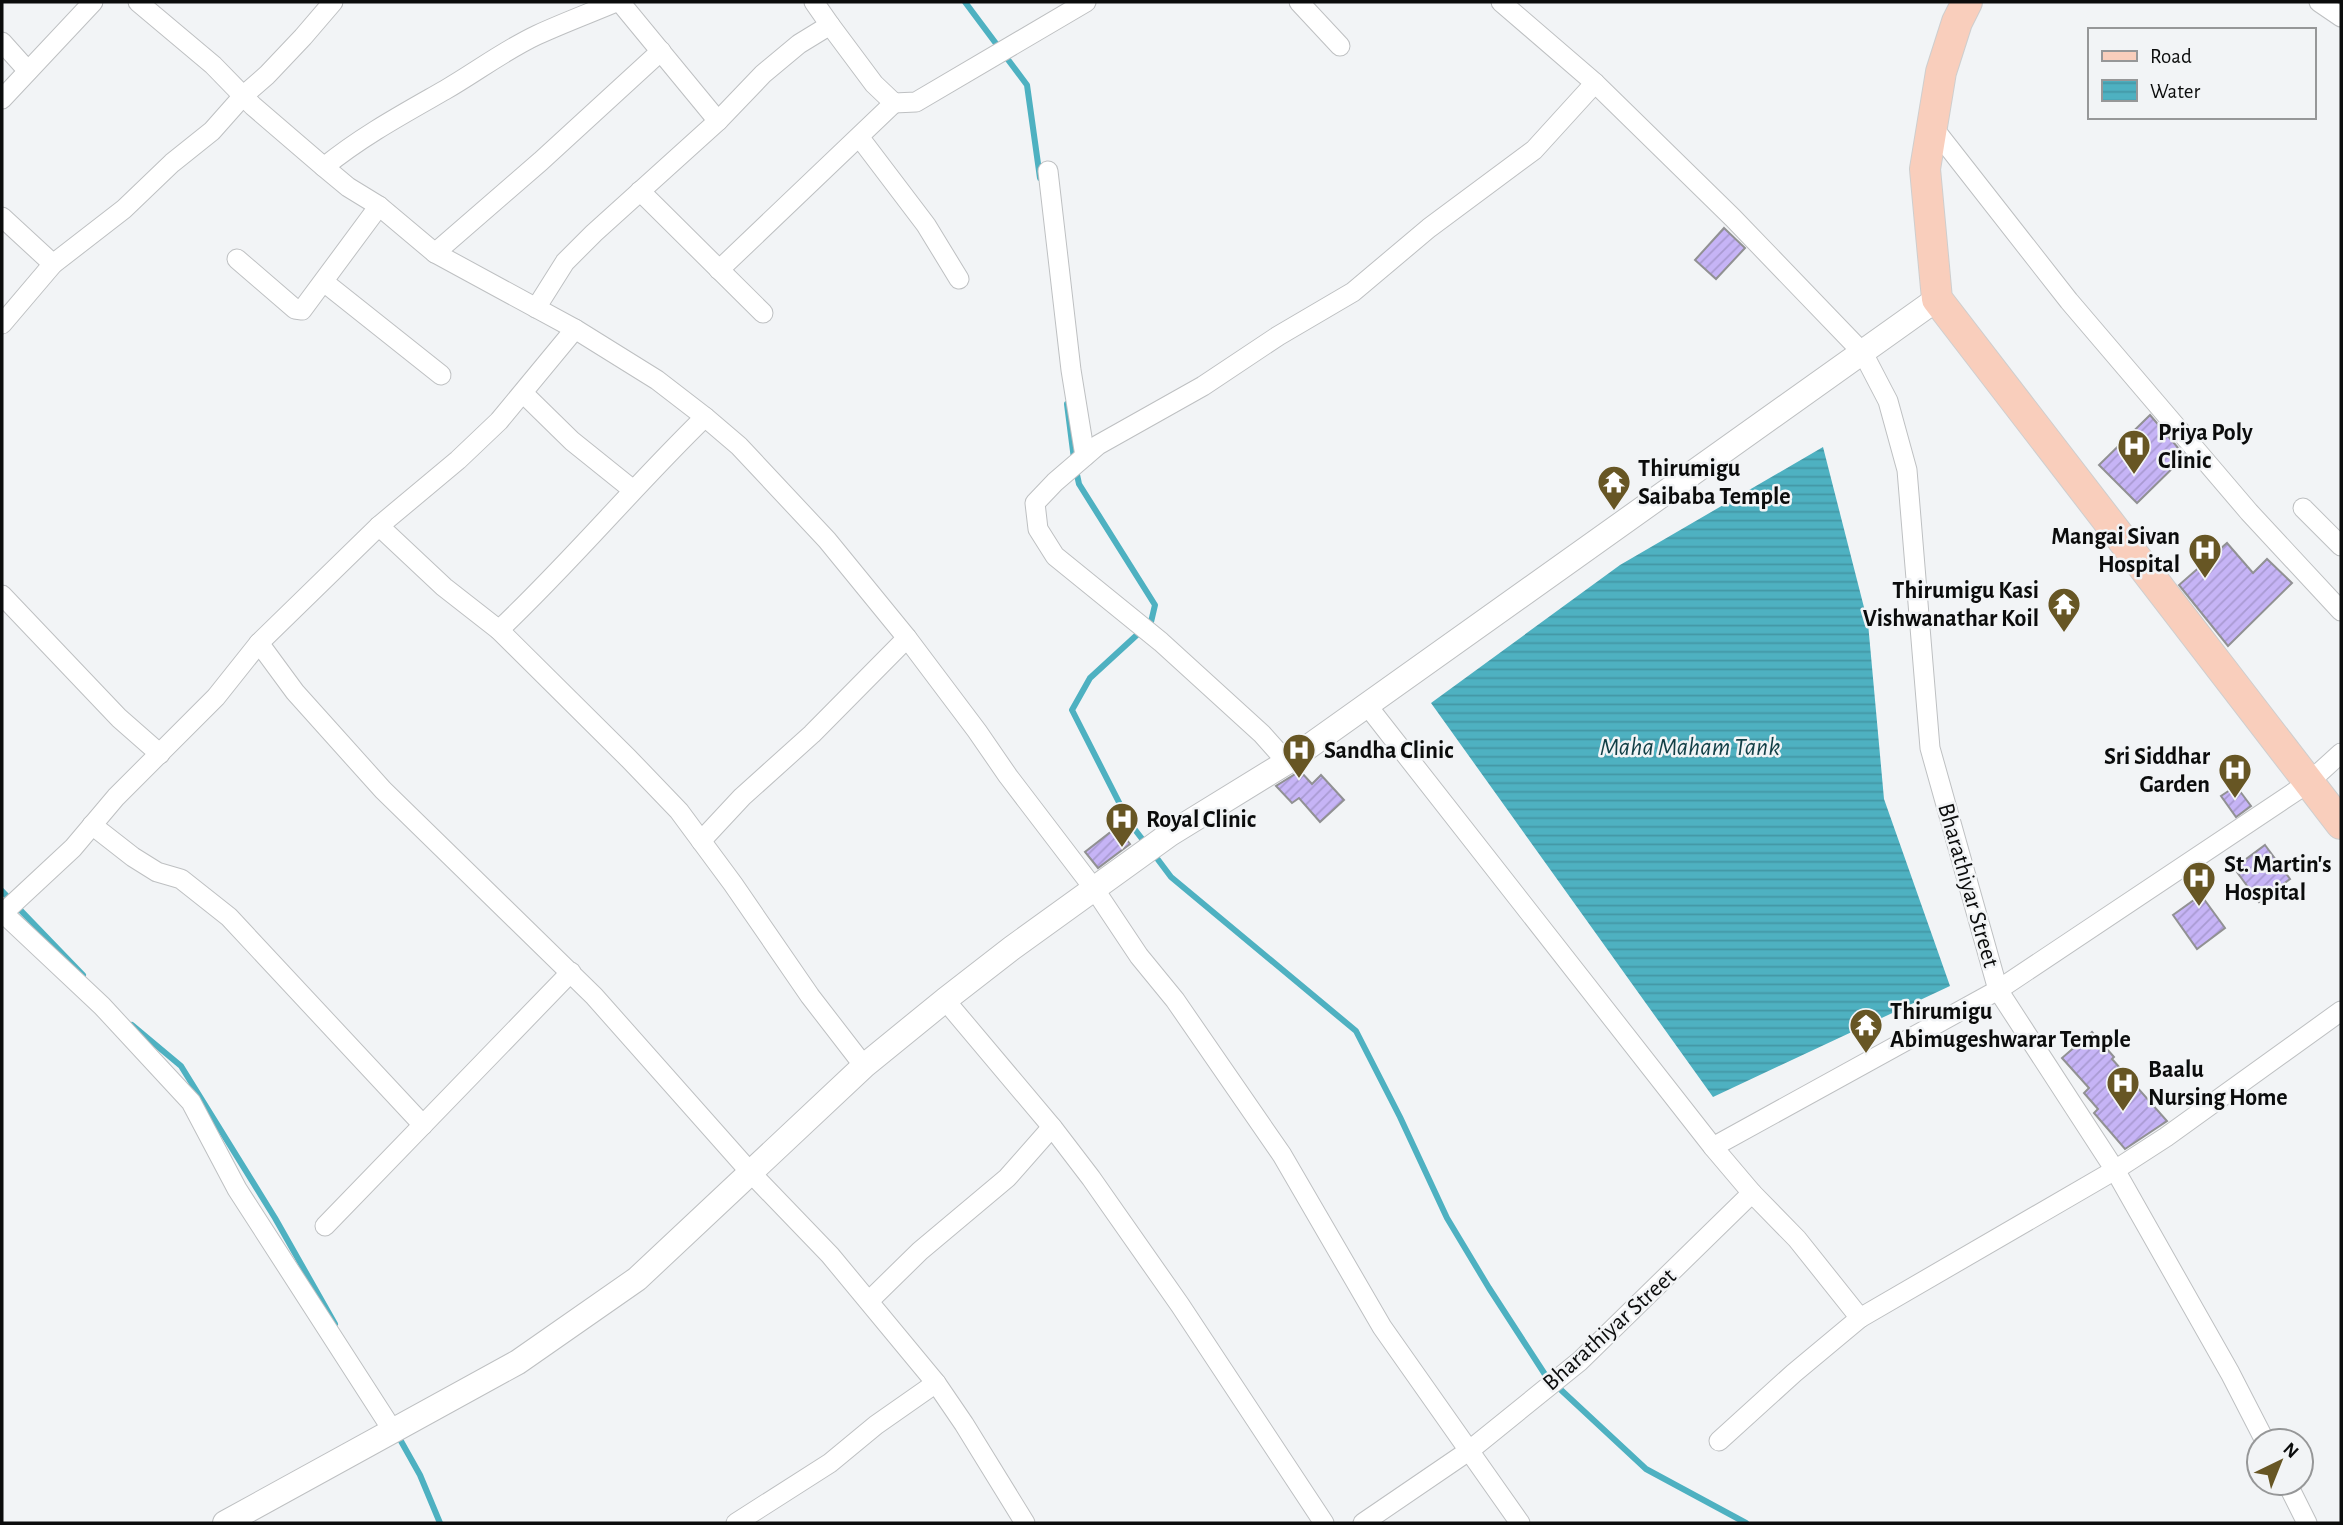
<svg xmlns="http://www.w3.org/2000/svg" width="2343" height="1525" viewBox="0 0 2343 1525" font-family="'Alegreya Sans',sans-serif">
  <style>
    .water { fill: url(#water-rules) }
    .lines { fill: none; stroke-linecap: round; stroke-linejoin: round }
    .stream { stroke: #4eb1c1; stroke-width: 6 }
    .building { fill: url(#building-hatch); stroke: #919193; stroke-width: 2 }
    .minor-casing { stroke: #bec0c2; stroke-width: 21 }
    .tertiary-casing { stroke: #bec0c2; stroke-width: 26 }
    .primary-casing { stroke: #cecece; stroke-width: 32 }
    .minor { stroke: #fff; stroke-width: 19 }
    .tertiary { stroke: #fff; stroke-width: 24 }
    .primary { stroke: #f9cebc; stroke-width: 30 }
    .labels { text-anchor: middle; stroke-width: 5; stroke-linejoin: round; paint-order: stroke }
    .poi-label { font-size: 24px; font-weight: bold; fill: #0b0c0c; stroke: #f2f4f6; text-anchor: start }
    .street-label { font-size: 24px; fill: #0b0c0c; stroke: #f2f4f6 }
    .water-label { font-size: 26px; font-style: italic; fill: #123f46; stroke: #f2f4f6 }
  </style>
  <defs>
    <pattern id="water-rules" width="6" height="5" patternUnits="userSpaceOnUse" patternTransform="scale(1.75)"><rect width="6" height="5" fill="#4eb1c1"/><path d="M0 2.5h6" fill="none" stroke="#4397a5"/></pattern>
    <pattern id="building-hatch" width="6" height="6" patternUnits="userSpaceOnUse" patternTransform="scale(1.75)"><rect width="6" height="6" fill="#c6b4f6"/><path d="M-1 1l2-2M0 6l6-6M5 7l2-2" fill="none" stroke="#a99ad2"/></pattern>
  </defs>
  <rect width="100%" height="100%" fill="#f2f4f6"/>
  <!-- water -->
  <path class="water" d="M1823,447L1868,623L1884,799L1950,986L1713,1097L1431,703L1620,565Z"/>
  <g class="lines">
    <!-- stream -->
    <g class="stream">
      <path d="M965,2L1027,85L1040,178"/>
      <path d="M1067,404L1074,459"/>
      <path d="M1076,470L1079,484L1155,605L1151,622L1090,678L1072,710L1129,822L1146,844"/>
      <path d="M1153,853L1171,877L1356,1031L1400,1117L1447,1218L1489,1288L1546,1376L1646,1469L1746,1523"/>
      <path d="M2,891L83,975"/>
      <path d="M132,1025L181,1066L275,1218L335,1324"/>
      <path d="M397,1434L420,1475L440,1523"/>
    </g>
  </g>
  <!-- building -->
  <g class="building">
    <path d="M1724,228L1745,248L1716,279L1695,260Z"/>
    <path d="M2150,415L2185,456L2137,503L2099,465Z"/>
    <path d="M2227,543L2253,573L2267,559L2292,583L2228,646L2179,585Z"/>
    <path d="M1300,771L1312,784L1321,775L1344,800L1320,822L1299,798L1292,803L1276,786Z"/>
    <path d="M2236,786L2251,806L2236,817L2221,796Z"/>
    <path d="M1117,827L1130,844L1098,868L1085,852Z"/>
    <path d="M2265,845L2290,879L2259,902L2234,868Z"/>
    <path d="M2201,895L2225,928L2197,949L2173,915Z"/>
    <path d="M2092,1032L2114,1057L2112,1059L2167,1121L2125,1149L2094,1113L2098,1109L2084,1093L2089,1088L2062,1058Z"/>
  </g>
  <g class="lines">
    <defs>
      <g id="minor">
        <path d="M138,2L213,65L253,106L324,167L348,187L379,206L435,253L575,329L657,380L705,417L739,446L827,540L907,638L977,731L1008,776L1095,890L1139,956L1175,1000L1282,1155L1382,1327L1520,1523"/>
        <path d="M620,2L718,121"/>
        <path d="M814,2L830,25"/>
        <path d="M1299,2L1340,46"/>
        <path d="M1501,2L1595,83L1733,218L1863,353L1888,401L1907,470L1930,748L1998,990L2115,1170L2230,1373L2265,1441"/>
        <path d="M2319,2L2341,17"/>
        <path d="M2,42L28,71"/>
        <path d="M2,99L93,2"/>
        <path d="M1932,126L2069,301L2249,512L2341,611"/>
        <path d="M860,138L926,225L959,279"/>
        <path d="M324,167C362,136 403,114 445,90C476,72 505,50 537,35C563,23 590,13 616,2"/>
        <path d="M1048,171L1071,370L1085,456"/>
        <path d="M640,191L763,313"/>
        <path d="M2,217L53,264"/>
        <path d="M435,253L541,161L661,51"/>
        <path d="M237,259L295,309L302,310L379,206"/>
        <path d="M719,270L894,103"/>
        <path d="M324,282L441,375"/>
        <path d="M536,308L565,262L594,233L718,121L763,74L799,44L830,25L874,84L894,103L916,102L1086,2"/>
        <path d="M2,324L53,264L124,209L172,163L212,131L243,96L267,75L303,37L333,2"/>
        <path d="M523,393L572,441L633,490"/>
        <path d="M2303,508L2341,546"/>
        <path d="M379,526L444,587L499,630L629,759L679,811L733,884L810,996L864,1066"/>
        <path d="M2,595L119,718L160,754"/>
        <path d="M499,630C571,562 634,486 705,417"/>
        <path d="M259,643L295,692L383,790L594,996L751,1173L830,1255L936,1383L964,1424L1025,1523"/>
        <path d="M1287,762L1262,734L1161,642L1055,556L1038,529L1035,503L1055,482L1098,445L1203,386L1278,336L1353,292L1429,228L1534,150L1595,83"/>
        <path d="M92,825L133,857L157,872L181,879L229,917L423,1125"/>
        <path d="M701,841L742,797L812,734L907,638"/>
        <path d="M3,913L102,1006L191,1102L237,1189L393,1431"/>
        <path d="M2,914L73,848L116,797L216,697L259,643L379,526L458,460L499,421L575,329"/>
        <path d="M945,1000L1052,1127L1091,1178L1180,1305L1324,1523"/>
        <path d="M1713,1147L1998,990L2308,783L2341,753"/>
        <path d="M1752,1193L1797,1239L1860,1318"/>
        <path d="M325,1226L571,972"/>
        <path d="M869,1301L920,1251L1007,1178L1052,1127"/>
        <path d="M1719,1441L1794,1373L1860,1318L2115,1170L2166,1137L2341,1011"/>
        <path d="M2287,1483L2307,1523"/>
        <path d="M736,1523L830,1463L876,1425L936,1383"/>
        <path d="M1363,1523L1470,1450L1580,1361L1752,1193L1713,1147L1366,704"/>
      </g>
      <path id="tertiary" d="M225,1523L518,1362L637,1279L864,1066L945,1000L1012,948L1170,834L1287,762L1937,299"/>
      <path id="primary" d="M1967,2L1957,22L1941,72L1925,169L1937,299L2341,824"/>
    </defs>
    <!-- minor casing -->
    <use href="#minor" class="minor-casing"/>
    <!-- tertiary casing -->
    <use href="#tertiary" class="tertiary-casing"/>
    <!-- primary casing -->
    <use href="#primary" class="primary-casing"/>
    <!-- minor -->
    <use href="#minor" class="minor"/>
    <!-- tertiary -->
    <use href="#tertiary" class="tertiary"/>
    <!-- primary -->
    <use href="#primary" class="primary"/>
  </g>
  <!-- icons -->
  <defs>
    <symbol id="hospital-pin" viewBox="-11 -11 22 30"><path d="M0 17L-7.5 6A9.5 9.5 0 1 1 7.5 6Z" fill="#675624" stroke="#f2f4f6"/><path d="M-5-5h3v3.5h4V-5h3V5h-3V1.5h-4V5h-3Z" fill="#fff"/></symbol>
    <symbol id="temple-pin" viewBox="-11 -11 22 30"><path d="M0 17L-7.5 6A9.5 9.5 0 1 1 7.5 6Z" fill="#675624" stroke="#f2f4f6"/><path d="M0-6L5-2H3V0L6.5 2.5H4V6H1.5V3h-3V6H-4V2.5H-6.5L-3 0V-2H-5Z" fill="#fff"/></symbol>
  </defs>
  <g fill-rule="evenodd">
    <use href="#hospital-pin" x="2115" y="427" width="38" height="52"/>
    <use href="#temple-pin" x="1595" y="463" width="38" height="52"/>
    <use href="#hospital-pin" x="2186" y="531" width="38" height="52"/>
    <use href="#temple-pin" x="2045" y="585" width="38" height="52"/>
    <use href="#hospital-pin" x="1280" y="731" width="38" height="52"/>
    <use href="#hospital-pin" x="2216" y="751" width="38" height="52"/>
    <use href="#hospital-pin" x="1103" y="800" width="38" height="52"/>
    <use href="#hospital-pin" x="2180" y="859" width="38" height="52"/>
    <use href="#temple-pin" x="1847" y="1006" width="38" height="52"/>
    <use href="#hospital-pin" x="2104" y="1064" width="38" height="52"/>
  </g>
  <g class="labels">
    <!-- poi labels -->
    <g class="poi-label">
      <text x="2158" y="440">Priya Poly<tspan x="2158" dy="28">Clinic</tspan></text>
      <text x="1638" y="476">Thirumigu<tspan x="1638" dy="28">Saibaba Temple</tspan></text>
      <text x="2180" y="544" text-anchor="end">Mangai Sivan<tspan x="2180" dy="28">Hospital</tspan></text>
      <text x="2039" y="598" text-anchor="end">Thirumigu Kasi<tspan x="2039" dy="28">Vishwanathar Koil</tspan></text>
      <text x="1324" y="758">Sandha Clinic</text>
      <text x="2210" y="764" text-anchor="end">Sri Siddhar<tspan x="2210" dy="28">Garden</tspan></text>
      <text x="1146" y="827">Royal Clinic</text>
      <text x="2224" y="872">St. Martin's<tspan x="2224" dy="28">Hospital</tspan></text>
      <text x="1890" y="1019">Thirumigu<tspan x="1890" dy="28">Abimugeshwarar Temple</tspan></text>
      <text x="2148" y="1077">Baalu<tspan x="2148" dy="28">Nursing Home</tspan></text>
    </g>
    <!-- street labels -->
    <g class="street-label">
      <text transform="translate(1969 885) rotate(74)" y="8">Bharathiyar Street</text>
      <text transform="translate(1609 1329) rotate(-42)" y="8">Bharathiyar Street</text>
    </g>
    <!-- water labels -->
    <g class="water-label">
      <text x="1690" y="755">Maha Maham Tank</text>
    </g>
  </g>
  <!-- border -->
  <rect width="2343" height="1525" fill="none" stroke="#0b0c0c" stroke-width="7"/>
  <!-- legend -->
  <rect x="2088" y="28" width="228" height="91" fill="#f2f4f6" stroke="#969798" stroke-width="2"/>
  <rect x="2102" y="51" width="35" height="10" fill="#f9cebc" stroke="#969798" stroke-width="2"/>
  <text x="2150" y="63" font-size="21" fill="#0b0c0c">Road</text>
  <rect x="2102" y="80" width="35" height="21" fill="url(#water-rules)" stroke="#969798" stroke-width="2"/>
  <text x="2150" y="98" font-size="21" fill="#0b0c0c">Water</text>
  <!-- north arrow -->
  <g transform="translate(2280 1462) rotate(43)"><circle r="33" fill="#f2f4f6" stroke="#969798" stroke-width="2"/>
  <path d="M0-5L12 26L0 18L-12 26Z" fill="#675624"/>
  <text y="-10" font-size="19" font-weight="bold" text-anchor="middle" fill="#0b0c0c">N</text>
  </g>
</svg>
